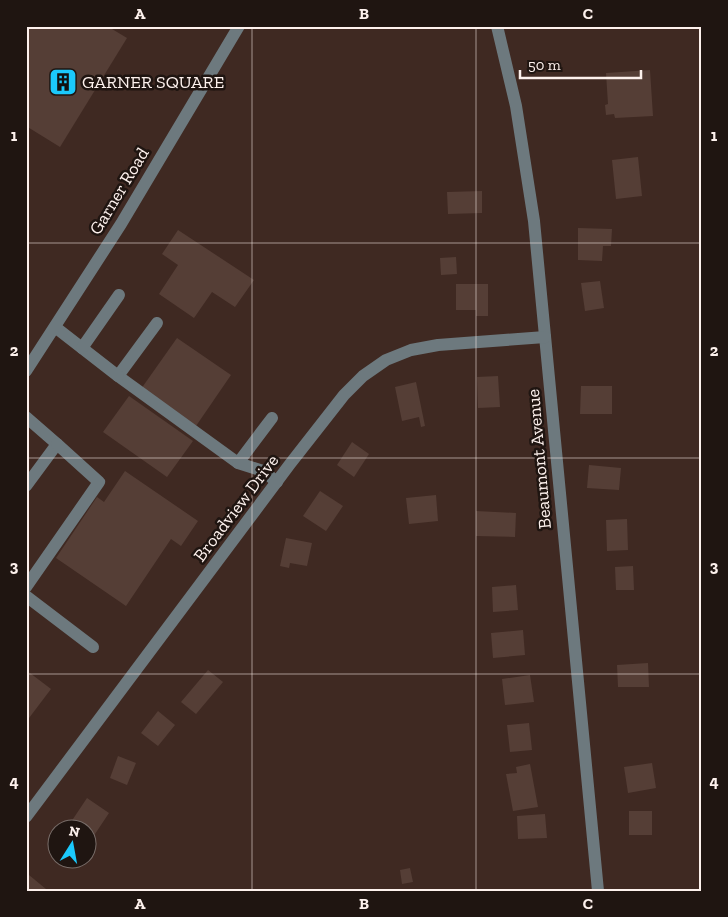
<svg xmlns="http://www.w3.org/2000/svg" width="728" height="917" viewBox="0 0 728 917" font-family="'Zilla Slab',serif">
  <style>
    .building { fill: #553e36 }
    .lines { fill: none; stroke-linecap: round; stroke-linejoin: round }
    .minor { stroke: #6d797e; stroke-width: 12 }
    .grid { fill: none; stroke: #fdf1ed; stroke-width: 1; stroke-opacity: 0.55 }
    .labels { text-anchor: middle; stroke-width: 5; stroke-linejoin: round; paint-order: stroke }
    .poi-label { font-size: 18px; fill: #fdf1ed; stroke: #1f1511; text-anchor: start }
    .street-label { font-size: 18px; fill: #fdf1ed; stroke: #1f1511 }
    .neatline { fill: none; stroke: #fdf1ed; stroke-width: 2 }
    .grid-label { font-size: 16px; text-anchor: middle; font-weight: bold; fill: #fdf1ed }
  </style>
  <rect width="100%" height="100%" fill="#3f2922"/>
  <!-- building -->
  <g class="building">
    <path d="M26,26H107L127,38L60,147L26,126Z"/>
    <path d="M650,70L653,116L615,118L614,114L606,115L605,105L608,104L606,73Z"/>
    <path d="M638,157L642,196L616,199L612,160Z"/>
    <path d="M482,191V213L448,214L447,192Z"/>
    <path d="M578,228L612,229L611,246H603L602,261L578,260Z"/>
    <path d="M178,230L254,280L235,307L212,292L194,318L159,294L178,265L162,254Z"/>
    <path d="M456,257L457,274L441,275L440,258Z"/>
    <path d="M600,281L604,308L585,311L581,283Z"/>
    <path d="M456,284H488V316H476V310H456Z"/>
    <path d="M177,338L231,375L196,426L141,389Z"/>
    <path d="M498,376L500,407L478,408L477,377Z"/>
    <path d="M416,382L425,426L421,427L419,417L402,421L395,387Z"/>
    <path d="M581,386H612V414H580Z"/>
    <path d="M129,396L193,441L167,477L103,432Z"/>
    <path d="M352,442L369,454L354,477L337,465Z"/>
    <path d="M589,465L621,468L619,490L587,488Z"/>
    <path d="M125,471L198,521L181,546L171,539L126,606L56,558L97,497L104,502Z"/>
    <path d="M320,491L343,506L326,531L303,516Z"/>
    <path d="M436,495L438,521L409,524L406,498Z"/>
    <path d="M476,511L516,513L515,537L476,536Z"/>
    <path d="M627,519L628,550L607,551L606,520Z"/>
    <path d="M286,538L312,543L307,566L290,563L289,568L280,566Z"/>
    <path d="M633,566L634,590H616L615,567Z"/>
    <path d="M516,585L518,610L493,612L492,587Z"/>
    <path d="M523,630L525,655L493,658L491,633Z"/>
    <path d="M648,663L649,687H618L617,665Z"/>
    <path d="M26,670L51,689L26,722Z"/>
    <path d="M208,670L223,682L196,714L181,702Z"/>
    <path d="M530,675L534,702L505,705L502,679Z"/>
    <path d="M158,711L175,725L158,746L141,733Z"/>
    <path d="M529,723L532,750L510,752L507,725Z"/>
    <path d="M118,756L136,763L127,785L110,778Z"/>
    <path d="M652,763L656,788L628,793L624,767Z"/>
    <path d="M530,764L538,807L513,811L506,774L517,773L516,767Z"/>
    <path d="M87,798L109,813L93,837L88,833V830H82L71,822Z"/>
    <rect x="629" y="811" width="23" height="24"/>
    <path d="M545,814L547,838L518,839L517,816Z"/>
    <path d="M410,868L413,882L402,884L400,870Z"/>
    <path d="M29,875L46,889L44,891H26V879Z"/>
  </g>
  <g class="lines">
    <!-- minor -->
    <g class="minor">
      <path d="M497,26L516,106L534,221L598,891"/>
      <path d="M157,323L118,376L238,463"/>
      <path d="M55,327L118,376"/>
      <path d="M82,348L119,295"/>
      <path d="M26,371L121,224L239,26"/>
      <path d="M26,417L57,444L26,486"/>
      <path d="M272,418L238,463L263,471L277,482"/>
      <path d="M26,587L99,482L57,444"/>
      <path d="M26,596L93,647"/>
      <path d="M26,817L290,464L344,395L363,376L386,360L411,350L438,345L545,337"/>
    </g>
  </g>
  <!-- grid -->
  <path class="grid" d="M252,26V891M476,26V891M26,243H702M26,458H702M26,674H702"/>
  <!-- icons -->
  <defs>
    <symbol id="building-square" viewBox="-11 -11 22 22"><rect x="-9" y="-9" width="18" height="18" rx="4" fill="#1bc9fc" stroke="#1f1511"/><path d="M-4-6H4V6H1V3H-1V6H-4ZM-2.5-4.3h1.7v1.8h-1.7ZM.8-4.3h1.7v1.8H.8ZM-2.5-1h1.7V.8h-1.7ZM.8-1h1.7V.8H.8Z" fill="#111"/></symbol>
  </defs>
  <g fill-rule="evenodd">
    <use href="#building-square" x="47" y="66" width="32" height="32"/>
  </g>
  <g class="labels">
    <!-- poi labels -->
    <g class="poi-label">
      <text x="82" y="88">GARNER SQUARE</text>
    </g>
    <!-- street labels -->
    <g class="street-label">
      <text transform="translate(119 191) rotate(-59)" y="6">Garner Road</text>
      <text transform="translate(539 459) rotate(-95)" y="6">Beaumont Avenue</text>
      <text transform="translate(236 508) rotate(-53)" y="6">Broadview Drive</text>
    </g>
  </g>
  <!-- border -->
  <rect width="728" height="917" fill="none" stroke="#1f1511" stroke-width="55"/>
  <!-- north arrow -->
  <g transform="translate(72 844) rotate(11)"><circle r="24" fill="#1f1511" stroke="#786d69"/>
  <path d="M0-4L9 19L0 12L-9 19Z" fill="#1bc9fc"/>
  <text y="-8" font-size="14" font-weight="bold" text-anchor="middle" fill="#fdf1ed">N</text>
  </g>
  <!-- scale -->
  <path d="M520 70v8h121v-8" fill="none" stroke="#fdf1ed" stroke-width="2.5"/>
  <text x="528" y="70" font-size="15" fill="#fdf1ed" stroke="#1f1511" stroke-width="4" paint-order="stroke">50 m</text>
  <rect x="28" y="28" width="672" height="862" class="neatline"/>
  <g class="grid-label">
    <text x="140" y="19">A</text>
    <text x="364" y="19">B</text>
    <text x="588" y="19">C</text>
    <text x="14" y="141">1</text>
    <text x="714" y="141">1</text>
    <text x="14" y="356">2</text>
    <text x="714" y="356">2</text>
    <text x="14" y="572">3</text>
    <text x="714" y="572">3</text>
    <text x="14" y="787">4</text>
    <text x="714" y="787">4</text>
    <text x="140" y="909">A</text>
    <text x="364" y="909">B</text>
    <text x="588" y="909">C</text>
  </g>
</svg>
